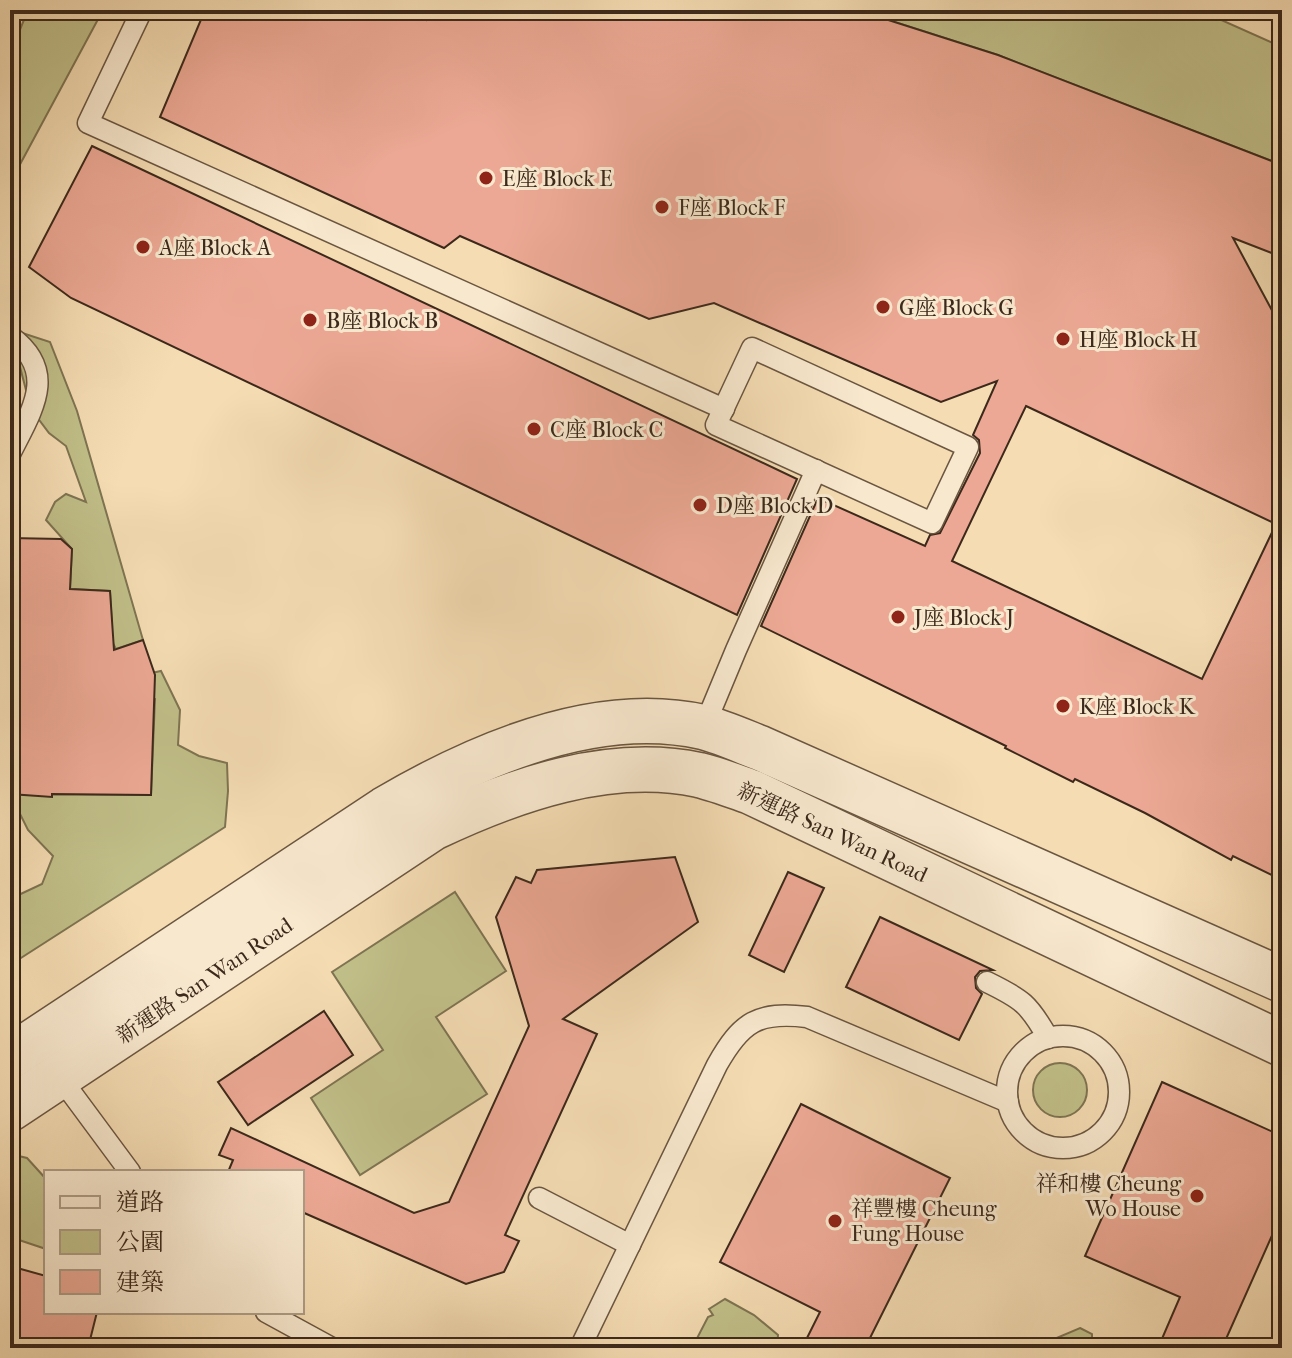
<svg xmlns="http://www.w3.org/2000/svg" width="1292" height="1358" viewBox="0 0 1292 1358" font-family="'IM FELL French Canon','Noto Serif TC',serif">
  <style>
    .green { fill: #c1bf89; stroke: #7e7452; stroke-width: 2 }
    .building { fill: #eca894; stroke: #3c291b; stroke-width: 2; fill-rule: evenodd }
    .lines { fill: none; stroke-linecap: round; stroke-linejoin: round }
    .service-casing { stroke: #6a5641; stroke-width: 23 }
    .tertiary-casing { stroke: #6a5641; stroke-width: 47 }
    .service { stroke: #f8e8ce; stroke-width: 20 }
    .tertiary { stroke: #f8e8ce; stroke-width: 44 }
    .poi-dot { fill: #8f2418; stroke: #f8e8ce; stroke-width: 3 }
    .labels { text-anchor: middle; stroke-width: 6; stroke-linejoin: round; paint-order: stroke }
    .poi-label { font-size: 22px; fill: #3c291b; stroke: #f8e8ce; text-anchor: start }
    .street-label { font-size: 22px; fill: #3c291b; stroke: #f8e8ce }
  </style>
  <rect width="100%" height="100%" fill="#f5dcb3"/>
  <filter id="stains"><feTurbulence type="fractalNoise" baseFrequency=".0025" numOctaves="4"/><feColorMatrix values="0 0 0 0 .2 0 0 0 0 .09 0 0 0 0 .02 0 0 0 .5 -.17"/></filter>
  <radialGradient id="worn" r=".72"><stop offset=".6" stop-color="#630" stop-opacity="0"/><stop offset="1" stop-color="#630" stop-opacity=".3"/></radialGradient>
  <!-- green -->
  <g class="green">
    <path d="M10,10H14V31L19,32L28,10H103L10,183Z"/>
    <path d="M857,10H1199L1282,47V165L998,55Z"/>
    <path d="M10,329L50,342L77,411L143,640L116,649L107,632L112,626L110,591L70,589L72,549L46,520L55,502L66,494L86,502L66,446L49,433L31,409Z"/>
    <path d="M161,671L180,710L178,745L199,756L227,763L228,791L225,827L10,965V899L42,884L53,856L28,830L10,794L151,795L155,699L138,692L142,675Z"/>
    <path d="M455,892L506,971L436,1017L487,1094L360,1175L311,1098L383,1050L332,972Z"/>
    <circle cx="1060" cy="1090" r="27"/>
    <path d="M10,1154L27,1158L46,1179V1249L10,1237Z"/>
    <path d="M725,1299L754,1315L778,1335L777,1348H692L708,1317L713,1315L709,1309Z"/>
    <path d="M1080,1328L1092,1334V1348H1033Z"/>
  </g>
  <!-- building -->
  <g class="building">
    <path d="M205,10H392L426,20L427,10H857L998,55L1282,165V257L1233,238L1282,329V880L1233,856L1231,860L1145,813L1075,779L1073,782L1005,748L1006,746L761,626L818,498L925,546L930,535L940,533L980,453L979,440L973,435L997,381L941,402L714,303L649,319L460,236L444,248L160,117ZM1026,406L1276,524L1202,679L952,561Z"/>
    <path d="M92,146L797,479L737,615L71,298L29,267Z"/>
    <path d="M10,538L61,539L72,549L70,589L110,591L114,650L143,640L155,675L151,795L52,794V797L10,794Z"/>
    <path d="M675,857L698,922L563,1019L597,1034L505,1235L519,1241L504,1272L466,1284L302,1212V1172H228L233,1160L219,1155L231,1128L414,1213L449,1202L529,1026L496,917L516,877L531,883L537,870Z"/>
    <path d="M788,872L824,888L784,972L749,955Z"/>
    <path d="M880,917L993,970L980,971L975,977L976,988L982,994L959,1040L846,987Z"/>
    <path d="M324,1011L353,1055L248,1125L218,1082Z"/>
    <path d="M1162,1082L1282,1136V1213L1222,1348H1158L1180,1297L1085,1256Z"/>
    <path d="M801,1104L950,1178L865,1348H802L820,1312L720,1262Z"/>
    <path d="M10,1266L46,1276V1312H97L88,1348H10Z"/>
  </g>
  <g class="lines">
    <defs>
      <g id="service">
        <path d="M142,10L88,123L724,409"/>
        <path d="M10,336C59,372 32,410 10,454"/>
        <path d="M752,348L968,447L932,523L716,425Z"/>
        <path d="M704,727L736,650L816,470"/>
        <path d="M987,982C1022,999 1029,1004 1048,1038"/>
        <circle cx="1063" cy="1092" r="56"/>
        <path d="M56,1072L130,1172"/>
        <path d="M539,1198L630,1245"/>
        <path d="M266,1312L332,1348"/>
        <path d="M580,1348L717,1065C741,1022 758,1011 807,1017L1008,1102"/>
      </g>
      <g id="tertiary">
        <path d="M10,1057L385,809C475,756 596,703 703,727C722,732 742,741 760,748L1282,980"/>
        <path d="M10,1109L433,828C513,790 609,756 699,775C716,779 734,786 751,792L1282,1044"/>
      </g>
    </defs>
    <!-- service casing -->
    <use href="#service" class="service-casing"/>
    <!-- tertiary casing -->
    <use href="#tertiary" class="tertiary-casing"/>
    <!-- service -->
    <use href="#service" class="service"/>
    <!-- tertiary -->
    <use href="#tertiary" class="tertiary"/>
  </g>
  <!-- markers -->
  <g class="poi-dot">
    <circle cx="486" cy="178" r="8"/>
    <circle cx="662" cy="207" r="8"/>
    <circle cx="143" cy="247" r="8"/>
    <circle cx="883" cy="307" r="8"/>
    <circle cx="310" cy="320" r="8"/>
    <circle cx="1063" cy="339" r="8"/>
    <circle cx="534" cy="429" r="8"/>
    <circle cx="700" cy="505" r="8"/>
    <circle cx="898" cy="617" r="8"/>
    <circle cx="1063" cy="706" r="8"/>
    <circle cx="1197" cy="1196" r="8"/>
    <circle cx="835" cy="1221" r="8"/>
  </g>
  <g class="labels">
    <!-- poi labels -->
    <g class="poi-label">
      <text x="502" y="186">E座 Block E</text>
      <text x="678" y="215">F座 Block F</text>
      <text x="159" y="255">A座 Block A</text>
      <text x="899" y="315">G座 Block G</text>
      <text x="326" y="328">B座 Block B</text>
      <text x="1079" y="347">H座 Block H</text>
      <text x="550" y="437">C座 Block C</text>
      <text x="716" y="513">D座 Block D</text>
      <text x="914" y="625">J座 Block J</text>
      <text x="1079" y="714">K座 Block K</text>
      <text x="1181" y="1191" text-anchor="end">祥和樓 Cheung<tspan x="1181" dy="25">Wo House</tspan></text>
      <text x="851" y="1216">祥豐樓 Cheung<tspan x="851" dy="25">Fung House</tspan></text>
    </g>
    <!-- street labels -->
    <g class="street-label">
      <text transform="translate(833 832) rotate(25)" y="8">新運路 San Wan Road</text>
      <text transform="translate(204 980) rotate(-34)" y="8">新運路 San Wan Road</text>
    </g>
  </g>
  <!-- margin -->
  <rect width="1292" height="1358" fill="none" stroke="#f5dcb3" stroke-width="40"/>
  <rect x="12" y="12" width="1268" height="1334" fill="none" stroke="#3c291b" stroke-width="4"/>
  <rect x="20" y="20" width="1252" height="1318" fill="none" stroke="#3c291b" stroke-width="2"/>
  <!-- legend -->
  <rect x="44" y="1170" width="260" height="144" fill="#f8e8ce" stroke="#ad9c86" stroke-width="2"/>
  <rect x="60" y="1196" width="40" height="12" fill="#f8e8ce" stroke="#ad9c86" stroke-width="2"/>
  <text x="116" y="1210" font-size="24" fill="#3c291b">道路</text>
  <rect x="60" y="1230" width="40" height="24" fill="#c1bf89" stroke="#ad9c86" stroke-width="2"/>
  <text x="116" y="1250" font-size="24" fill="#3c291b">公園</text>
  <rect x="60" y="1270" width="40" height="24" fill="#eca894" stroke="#ad9c86" stroke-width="2"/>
  <text x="116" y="1290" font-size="24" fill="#3c291b">建築</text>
  <rect width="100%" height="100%" filter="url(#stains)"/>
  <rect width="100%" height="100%" fill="url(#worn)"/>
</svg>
